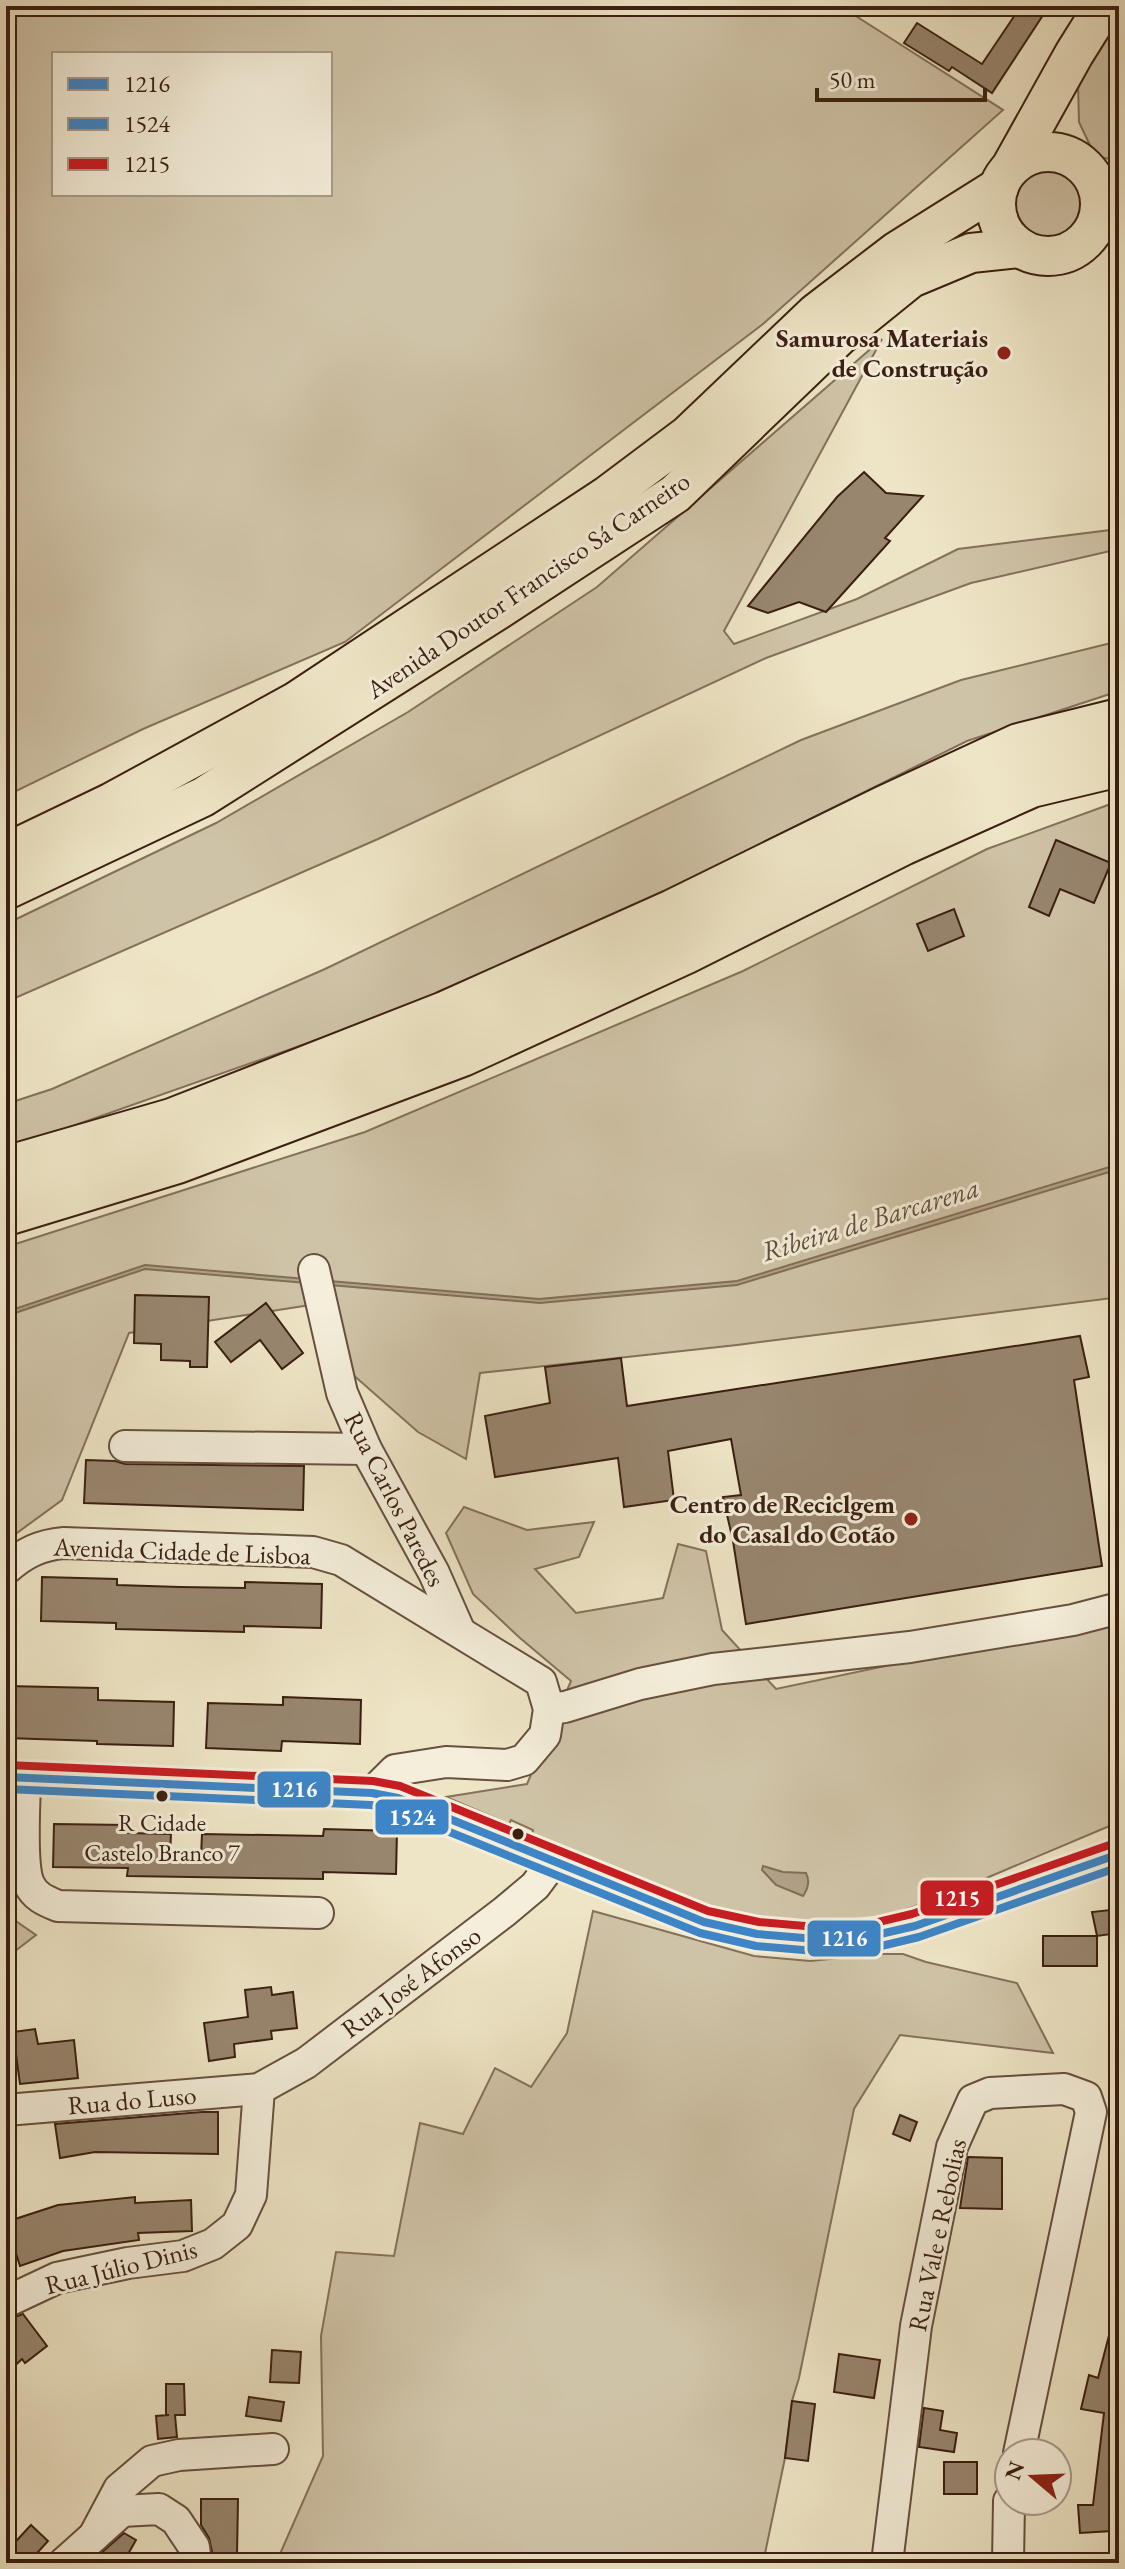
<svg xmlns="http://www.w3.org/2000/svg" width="1125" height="2569" viewBox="0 0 1125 2569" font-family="'EB Garamond',serif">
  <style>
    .green { fill: #cfc3a7; stroke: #84715c; stroke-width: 2; fill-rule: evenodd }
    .water { fill: #b1a288; stroke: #816e58; stroke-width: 2 }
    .building { fill: #98866f; stroke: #3a1f11; stroke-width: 2 }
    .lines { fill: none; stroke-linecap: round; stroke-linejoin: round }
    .minor-casing { stroke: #67503e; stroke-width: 34 }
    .major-casing { stroke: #3a1f11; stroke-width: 42 }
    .highway-casing { stroke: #3a1f11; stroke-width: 48 }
    .minor { stroke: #f4eeda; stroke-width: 30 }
    .major { stroke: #eee5c6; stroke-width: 38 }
    .highway { stroke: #eee5c6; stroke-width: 44 }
    .bus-1-casing { stroke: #f4eeda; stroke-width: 14 }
    .bus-2-casing { stroke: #f4eeda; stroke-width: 14 }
    .bus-3-casing { stroke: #f4eeda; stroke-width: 14 }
    .bus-1 { stroke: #3d85c6; stroke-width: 8 }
    .bus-2 { stroke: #3d85c6; stroke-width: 8 }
    .bus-3 { stroke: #c61d23; stroke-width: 8 }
    .poi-dot { fill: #8f2418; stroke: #f4eeda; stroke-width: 3 }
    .bus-dot { fill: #3a1f11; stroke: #f4eeda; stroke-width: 3 }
    .labels { text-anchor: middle; stroke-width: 6; stroke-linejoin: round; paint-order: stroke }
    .bus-label { font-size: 24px; fill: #3a1f11; stroke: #f4eeda }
    .poi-label { font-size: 26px; font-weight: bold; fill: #3a1f11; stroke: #f4eeda; text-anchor: end }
    .street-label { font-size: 26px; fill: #3a1f11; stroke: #f4eeda }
    .water-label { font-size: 28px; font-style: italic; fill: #644d3b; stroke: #f4eeda }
    .line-badge { stroke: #f4eeda; stroke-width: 3 }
    .badge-label { font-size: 22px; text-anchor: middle; font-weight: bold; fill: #fff }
  </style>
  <rect width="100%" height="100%" fill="#eee5c6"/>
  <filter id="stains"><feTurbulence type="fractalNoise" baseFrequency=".0025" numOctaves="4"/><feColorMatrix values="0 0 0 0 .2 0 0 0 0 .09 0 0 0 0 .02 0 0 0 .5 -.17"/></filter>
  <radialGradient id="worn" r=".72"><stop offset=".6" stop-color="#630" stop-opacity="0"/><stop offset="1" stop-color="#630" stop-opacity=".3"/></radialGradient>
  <!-- green -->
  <g class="green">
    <path d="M6,6H851L848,11L1003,110L763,324L345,642L143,729L6,796ZM54,54H330V194H54Z"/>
    <path d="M1119,6V161L1095,156L1079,122L1078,84Z"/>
    <circle cx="1045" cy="204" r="37"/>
    <path d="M882,339L724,631L734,644L857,599L958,549L1119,529V549L971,583L766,658L378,839L6,1002V924L216,823L408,712L597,587Z"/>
    <path d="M1119,641V691L967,741L486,980L33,1140L6,1146V1104L52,1089L325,969L801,740L961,680Z"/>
    <path d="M1119,801V1345L1112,1298L737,1345L480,1373L466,1459L418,1432L326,1351L317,1304L129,1333L62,1500L6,1541V1247L365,1132L743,971L987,849Z"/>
    <path d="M464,1507L527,1530L594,1522L579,1557L535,1569L576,1613L663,1598L678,1544L706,1551L722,1630L776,1689L1119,1617V1822L951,1893L894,1914L843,1923L803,1924L751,1919L716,1911L532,1834L533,1830L511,1820L509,1824L446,1797L527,1784L571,1681L520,1638L473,1594L446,1533Z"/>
    <path d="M6,1907L10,1917L36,1935L6,1958Z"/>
    <path d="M593,1911L754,1956L810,1961L879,1954H903L926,1962L1017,1983L1053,2053L900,2035L854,2109L799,2378L792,2401L785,2458L763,2563H276L323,2456L321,2336L336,2252L394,2256L420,2123L463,2134L495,2068L531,2087L567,2033Z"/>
  </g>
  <!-- water -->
  <g class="water">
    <path d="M1119,1164V1169L737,1285L540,1303L145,1269L6,1316V1312L145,1265L539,1299L737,1281Z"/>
    <path d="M763,1866L783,1872L806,1873C810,1881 808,1889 803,1896L776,1885L762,1870Z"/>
  </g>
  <!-- building -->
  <g class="building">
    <path d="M1021,6H1049L992,93L952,67L949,71L904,43L917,23L982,64Z"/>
    <path d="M864,472L886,493L923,496L885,538L890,541L826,612L799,602L768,613L748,606L837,497Z"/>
    <path d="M1056,840L1111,863L1094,903L1060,889L1049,916L1029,907Z"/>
    <path d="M954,909L964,936L928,951L917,924Z"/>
    <path d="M135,1295L209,1297L207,1367H190V1361L161,1360V1344L134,1343Z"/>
    <path d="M266,1303L303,1353L282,1369L260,1340L231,1362L215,1342Z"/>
    <path d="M1080,1336L1089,1377L1074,1380L1102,1566L746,1624L733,1541L723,1497L741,1495L731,1439L668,1451L674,1500L624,1507L618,1458L495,1477L485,1416L550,1403L545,1367L621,1358L627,1406Z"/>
    <path d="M86,1460L115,1461L125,1464L304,1466L303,1510L84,1503Z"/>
    <path d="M42,1577L117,1579V1585L180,1587L245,1588V1582L322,1584L321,1628L244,1626V1632L116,1629V1623L41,1621Z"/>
    <path d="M6,1686L98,1688V1700L174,1702L173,1746L97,1744V1741L6,1738Z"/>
    <path d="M283,1697L361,1700L360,1744L282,1741L281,1751L206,1748L208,1703L283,1705Z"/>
    <path d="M54,1824L128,1825V1833L171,1834L170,1855L201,1856L202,1834L323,1836L324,1829L397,1831L396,1874L323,1872V1879L127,1876L128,1868L53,1867Z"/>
    <path d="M1119,1909V1933L1097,1936L1092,1912Z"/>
    <rect x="1043" y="1936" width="54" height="30"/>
    <path d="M271,1987L272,1995L293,1992L297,2028L271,2031L272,2039L234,2044L235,2057L209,2061L204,2023L248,2017L245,1990Z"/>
    <path d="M35,2029L38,2044L74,2040L78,2078L20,2084L13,2032Z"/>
    <path d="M202,2112H218V2154L95,2152L60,2158L55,2124Z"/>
    <path d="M900,2115L917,2122L910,2141L893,2134Z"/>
    <path d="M968,2157L1002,2158V2209L960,2208Z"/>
    <path d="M135,2197V2203L191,2200L192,2231L138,2233L139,2240L63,2251L20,2266L6,2222L58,2205Z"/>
    <path d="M23,2314L47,2346L25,2363L22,2359L6,2374V2320Z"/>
    <path d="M1113,2320L1119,2321V2482L1112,2531L1080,2533L1078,2505H1093L1104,2413L1081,2409L1089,2375L1098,2378Z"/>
    <path d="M272,2350L301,2352L299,2383L270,2382Z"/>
    <path d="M839,2354L880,2360L874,2398L834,2392Z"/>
    <path d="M166,2384H184L185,2415H175L177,2437L158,2439L156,2416L169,2415H166Z"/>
    <path d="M249,2397L284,2402L281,2421L246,2416Z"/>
    <path d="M792,2401L815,2404L808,2461L785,2458Z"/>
    <path d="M924,2408L943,2411L940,2430L957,2433L954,2452L919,2447Z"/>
    <rect x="944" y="2462" width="33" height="32"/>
    <path d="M201,2499H238L237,2556H213L209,2538L201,2525Z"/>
    <path d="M31,2525L48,2541L28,2563H6V2552Z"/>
    <path d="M124,2533L136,2540L123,2563H96L100,2554Z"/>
  </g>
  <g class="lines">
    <defs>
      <g id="minor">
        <path d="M314,1270L342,1393L366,1449L434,1573L460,1632"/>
        <path d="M125,1446L366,1449"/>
        <path d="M6,1569C24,1553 40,1545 64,1543L313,1552L341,1560L541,1682L549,1709L545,1735L524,1760L507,1765L446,1762L395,1770L372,1793"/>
        <path d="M549,1709L565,1707L640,1684L713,1669L910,1647L1073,1620L1119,1608"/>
        <path d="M6,1777L372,1793L398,1798L704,1922L757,1934L828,1940L876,1935L915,1926L1119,1854"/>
        <path d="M25,1778C25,1802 20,1864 29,1884C35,1897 46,1901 58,1906L318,1913"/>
        <path d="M6,2110L259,2089L306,2063L504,1912L535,1886L553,1862"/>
        <path d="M6,2302L57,2278L128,2263L183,2256L213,2244L237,2225L251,2195L259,2089"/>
        <path d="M94,2536L119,2489L152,2461L179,2455L273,2449"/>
        <path d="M64,2563L122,2511L159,2509L176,2520L194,2547L196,2563"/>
        <path d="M887,2563L916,2326L952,2147L973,2100L990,2093L1064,2089L1086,2097L1091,2112L1019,2453"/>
        <path d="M1008,2563L1009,2501"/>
      </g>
      <g id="major">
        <circle cx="1048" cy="204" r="52"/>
        <path d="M1011,167L1074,54L1104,6"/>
        <path d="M6,853L112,802L295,702L608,495L688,435L816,313L897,251L999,187"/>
        <path d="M6,890L203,797L498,610L675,494L838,337L911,278L971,253L1020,248"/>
      </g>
      <g id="highway">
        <path d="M6,1169L172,1121L445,1014L673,912L885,808L1019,746L1119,721"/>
        <path d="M6,1213L177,1161L462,1054L684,952L902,843L1031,785L1119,764"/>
      </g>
    </defs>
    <!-- minor casing -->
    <use href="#minor" class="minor-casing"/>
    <!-- major casing -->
    <use href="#major" class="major-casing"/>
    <!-- highway casing -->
    <use href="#highway" class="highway-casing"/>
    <!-- minor -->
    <use href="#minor" class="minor"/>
    <!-- major -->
    <use href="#major" class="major"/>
    <!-- highway -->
    <use href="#highway" class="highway"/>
    <defs>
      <path id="bus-1" d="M6,1777L372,1793L398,1798L704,1922L757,1934L828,1940L876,1935L915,1926L1119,1854"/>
      <path id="bus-2" d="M6,1789L371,1805L395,1810L700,1933L756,1946L827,1952L877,1947L919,1937L1119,1867"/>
      <path id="bus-3" d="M7,1765L373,1781L400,1786L708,1911L759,1922L828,1928L874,1923L912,1914L1115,1843"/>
    </defs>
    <!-- bus-1 casing -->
    <use href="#bus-1" class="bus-1-casing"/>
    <!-- bus-2 casing -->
    <use href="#bus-2" class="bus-2-casing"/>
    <!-- bus-3 casing -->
    <use href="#bus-3" class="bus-3-casing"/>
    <!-- bus-1 -->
    <use href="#bus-1" class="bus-1"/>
    <!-- bus-2 -->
    <use href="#bus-2" class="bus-2"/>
    <!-- bus-3 -->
    <use href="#bus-3" class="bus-3"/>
  </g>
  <!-- markers -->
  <g class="poi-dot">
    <circle cx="1004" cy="353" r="8"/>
    <circle cx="911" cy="1519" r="8"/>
  </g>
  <g class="bus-dot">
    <circle cx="162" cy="1796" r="7"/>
    <circle cx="518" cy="1834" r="7"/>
  </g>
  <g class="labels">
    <!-- bus labels -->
    <g class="bus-label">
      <text x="162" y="1831">R Cidade<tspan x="162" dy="30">Castelo Branco 7</tspan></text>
    </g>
    <!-- poi labels -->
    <g class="poi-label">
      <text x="988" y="347">Samurosa Materiais<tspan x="988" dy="30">de Construção</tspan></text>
      <text x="895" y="1513">Centro de Reciclgem<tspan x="895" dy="30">do Casal do Cotão</tspan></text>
    </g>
    <!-- street labels -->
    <g class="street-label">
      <text transform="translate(528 585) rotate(-34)" y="9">Avenida Doutor Francisco Sá Carneiro</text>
      <text transform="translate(395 1499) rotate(63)" y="9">Rua Carlos Paredes</text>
      <text transform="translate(182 1551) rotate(2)" y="9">Avenida Cidade de Lisboa</text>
      <text transform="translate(411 1982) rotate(-37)" y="9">Rua José Afonso</text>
      <text transform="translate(132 2100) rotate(-5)" y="9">Rua do Luso</text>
      <text transform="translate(937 2235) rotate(-78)" y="9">Rua Vale e Rebolias</text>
      <text transform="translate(121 2267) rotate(-14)" y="9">Rua Júlio Dinis</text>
    </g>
    <!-- water labels -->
    <g class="water-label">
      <text transform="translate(870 1219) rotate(-17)" y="10">Ribeira de Barcarena</text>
    </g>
  </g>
  <g class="line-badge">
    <rect x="256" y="1770" width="76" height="39" rx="8" fill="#3d85c6"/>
    <rect x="374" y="1798" width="76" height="38" rx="8" fill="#3d85c6"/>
    <rect x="919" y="1879" width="76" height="38" rx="8" fill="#c61d23"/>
    <rect x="806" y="1919" width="76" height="39" rx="8" fill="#3d85c6"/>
  </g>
  <g class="badge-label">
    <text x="294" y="1797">1216</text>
    <text x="412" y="1825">1524</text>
    <text x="957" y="1906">1215</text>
    <text x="844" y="1946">1216</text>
  </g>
  <!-- margin -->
  <rect width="1125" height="2569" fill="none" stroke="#eee5c6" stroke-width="32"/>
  <rect x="8" y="8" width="1109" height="2553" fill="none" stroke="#3a1f11" stroke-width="4"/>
  <rect x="16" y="16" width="1093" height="2537" fill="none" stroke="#3a1f11" stroke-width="2"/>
  <!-- legend -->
  <rect x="52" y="52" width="280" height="144" fill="#f4eeda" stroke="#aa9b8a" stroke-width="2"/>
  <rect x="68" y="78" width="40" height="12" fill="#3d85c6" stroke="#aa9b8a" stroke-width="2"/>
  <text x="124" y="92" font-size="24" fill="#3a1f11">1216</text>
  <rect x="68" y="118" width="40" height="12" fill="#3d85c6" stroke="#aa9b8a" stroke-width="2"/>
  <text x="124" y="132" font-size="24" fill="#3a1f11">1524</text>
  <rect x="68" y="158" width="40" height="12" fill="#c61d23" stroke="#aa9b8a" stroke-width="2"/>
  <text x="124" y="172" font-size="24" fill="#3a1f11">1215</text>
  <!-- north arrow -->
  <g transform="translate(1033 2477) rotate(289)"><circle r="38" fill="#f4eeda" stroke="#aa9b8a" stroke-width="2"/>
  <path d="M0-6L14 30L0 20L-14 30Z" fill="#8f2418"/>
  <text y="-12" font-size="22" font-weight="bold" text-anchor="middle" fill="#3a1f11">N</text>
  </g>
  <!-- scale -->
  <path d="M817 88v12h168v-12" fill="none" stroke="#3a1f11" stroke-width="4"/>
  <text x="829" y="88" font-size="24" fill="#3a1f11" stroke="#f4eeda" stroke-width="6" paint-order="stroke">50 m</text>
  <rect width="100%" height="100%" filter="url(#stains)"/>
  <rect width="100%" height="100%" fill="url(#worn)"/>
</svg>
